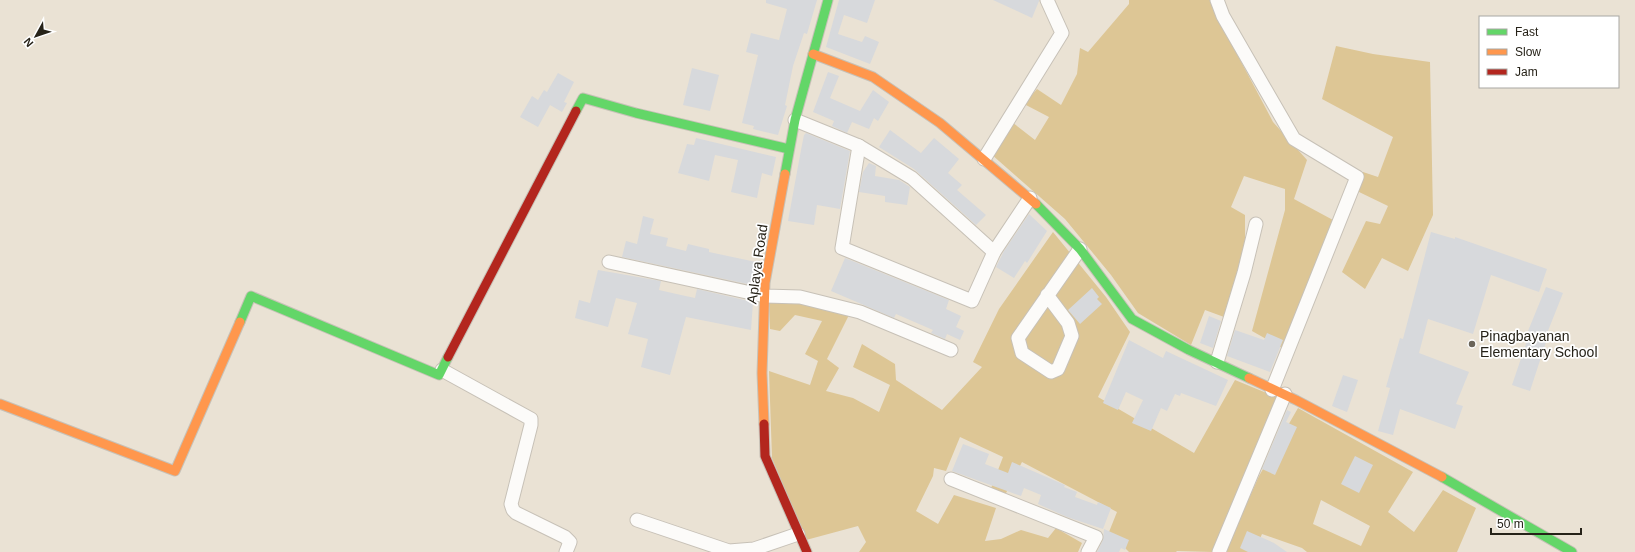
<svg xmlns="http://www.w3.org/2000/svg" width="1635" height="552" viewBox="0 0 1635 552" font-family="Helvetica,sans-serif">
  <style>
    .green { fill: #ddc695; fill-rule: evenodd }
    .building { fill: #d7d9dc }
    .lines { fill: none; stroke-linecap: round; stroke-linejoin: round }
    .street-casing { stroke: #c7c1b7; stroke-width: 15 }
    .fast-casing { stroke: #c7c1b7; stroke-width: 11 }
    .slow-casing { stroke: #c7c1b7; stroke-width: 11 }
    .jam-casing { stroke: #c7c1b7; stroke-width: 11 }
    .street { stroke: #fcfbf9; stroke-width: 13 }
    .fast { stroke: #63d668; stroke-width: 9 }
    .slow { stroke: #ff974d; stroke-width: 9 }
    .jam { stroke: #b3261e; stroke-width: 9 }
    .poi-dot { fill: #6b655a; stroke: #fff; stroke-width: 1.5 }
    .labels { text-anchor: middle; stroke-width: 3.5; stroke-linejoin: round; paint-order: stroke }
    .street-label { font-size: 14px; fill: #262218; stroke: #fff }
    .poi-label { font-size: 14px; fill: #262218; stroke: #fff; text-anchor: start }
  </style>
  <rect width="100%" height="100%" fill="#eae2d4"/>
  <!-- green -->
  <g class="green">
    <path d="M1129,0H1211L1228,37L1273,122L1307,160L1294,199L1333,220L1284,349L1252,331L1285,210V189L1244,176L1231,207L1245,215V246L1224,317L1205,310L1191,345L1138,313L1111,275L1065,219L991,154L1012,122L1035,140L1049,117L1024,104L1037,89L1061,105L1077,74L1080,48L1088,52L1129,4Z"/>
    <path d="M1336,46L1373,54L1430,62L1433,215L1408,271L1382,258L1365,289L1342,272L1366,221L1380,224L1388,206L1357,191L1363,172L1378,177L1393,137L1322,99Z"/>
    <path d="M1053,232L1106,297L1130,332L1098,397L1194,453L1235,380L1279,398L1213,552L1177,551L1176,552H1129L1109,532L1117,512L1022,462L1005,495L990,491L1003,457L960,437L946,471L934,468L933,476L916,511L938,524L954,495L996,508L985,541L1001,539L1021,530L1048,538L1056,528L1082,543L1078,552H859L866,542L858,526L806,540L772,458L769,371L810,385L818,361L805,354L822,321L795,315L780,331L770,329L769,303L795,301L850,313L827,359L839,368L826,391L853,398L879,412L890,385L853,367L862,344L895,364L896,380L942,410L982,367L973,362L999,309Z"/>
    <path d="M1298,408L1413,472L1388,512L1414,532L1443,490L1476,508L1457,552H1307L1302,548L1262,534L1254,552H1225L1259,476ZM1321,500L1370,526L1361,546L1313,524Z"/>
  </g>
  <!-- building -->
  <g class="building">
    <path d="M766,0H817L807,34L804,33L793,66L785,105L787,106L778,135L753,129L754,126L742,123L758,55L746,52L751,33L779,40L787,9L766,3Z"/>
    <path d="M839,0H875L867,23L844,15L838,34L862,42L865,36L879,42L870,64L826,47Z"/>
    <path d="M993,0H1039V1L1032,18Z"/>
    <path d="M692,68L719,75L710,111L683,105Z"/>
    <path d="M828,72L839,76L830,98L860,111L873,90L889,102L878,121L874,118L869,129L852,122L847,133L832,126L834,121L813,112Z"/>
    <path d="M558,73L574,82L564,102L567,103L562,112L550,105L538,127L520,117L532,96L538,100L544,90L547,92Z"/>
    <path d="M890,130L921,153L934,138L959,159L948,173L962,185L957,190L986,215L976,225L914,169L879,147Z"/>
    <path d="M806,133L850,151L840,209L817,205L814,225L788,221L801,150L804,135Z"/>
    <path d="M696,138L776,157L772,176L762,173L757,198L731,192L738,160L715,155L709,181L678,173L687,144L694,145Z"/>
    <path d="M869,163L876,166L875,176L899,180L910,187L907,205L885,202V196L859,192L863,172Z"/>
    <path d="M1029,214L1047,231L1027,263L1025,261L1014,278L996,267L1004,251Z"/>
    <path d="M643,216L654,219L650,234L668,238L666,246L686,251L688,244L709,249V252L756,262L752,285L622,257L626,241L637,244Z"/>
    <path d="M1431,232L1455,239V237L1547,269L1539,292L1491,275L1473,334L1428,319L1419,353L1469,372L1456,404L1463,406L1455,429L1400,409L1393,435L1378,431L1390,388L1386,387L1400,338L1403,339Z"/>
    <path d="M845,258L949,300L946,309L961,316L956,327L964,331L960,340L947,334L945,339L931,333L933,330L896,314L894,318L831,291Z"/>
    <path d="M598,270L661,281L659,290L681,295L695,298L697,289L753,302L751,330L686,317L670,375L641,367L648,339L628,334L637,303L616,298L608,327L575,318L579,300L590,303Z"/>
    <path d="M1546,287L1563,293L1544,341L1546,342L1530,391L1512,385L1530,332L1528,331Z"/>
    <path d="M1092,288L1099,297L1097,299L1102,304L1080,324L1068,310Z"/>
    <path d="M1209,316L1221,321L1213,348L1200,343Z"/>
    <path d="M1235,330L1264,340L1267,333L1283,340L1270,372L1227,356Z"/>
    <path d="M1129,340L1163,358L1166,351L1228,380L1216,406L1181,393L1180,396L1175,394L1167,411L1161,408L1151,431L1132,423L1143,400L1126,392L1118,410L1103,403Z"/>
    <path d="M1343,375L1358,380L1347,412L1332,406Z"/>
    <path d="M1287,410L1291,412L1286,422L1297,427L1275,475L1262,469Z"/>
    <path d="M963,444L989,454L985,464L1008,473L1012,462L1065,485L1064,487L1077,492L1075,497L1097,505L1098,502L1111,508L1103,529L1067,517L1038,504L1041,495L1024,488L1021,496L952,471Z"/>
    <path d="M1355,456L1373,465L1359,493L1341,484Z"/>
    <path d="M1104,529L1129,540L1125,550L1121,548L1119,552H1097L1103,540Z"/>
    <path d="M1247,531L1274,543L1287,552H1248L1240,548Z"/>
  </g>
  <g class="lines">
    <defs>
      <g id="street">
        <path d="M1217,0L1223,16L1294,139L1357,177L1272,390"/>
        <path d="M795,120L859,146L912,178L994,252"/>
        <path d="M859,146L842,248L972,301L994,252L1030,198"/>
        <path d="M984,159L1062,33L1047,0"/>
        <path d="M609,262L765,296L800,297L860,312L951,350"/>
        <path d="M1047,295L1068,323L1072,336L1058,369L1051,372L1022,353L1018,338L1080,249"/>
        <path d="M1217,362L1244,273L1256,224"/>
        <path d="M442,370L531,419V425L511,504L513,510L516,513L565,537L570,542L566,552"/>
        <path d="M951,479L1096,537L1088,552"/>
        <path d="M637,520L729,551L754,549L798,534"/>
        <path d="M1219,552L1285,394"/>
      </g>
      <g id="fast">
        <path d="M576,111L583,98L636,113L789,149"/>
        <path d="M785,174L795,120L828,0"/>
        <path d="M1036,204L1080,249L1132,319L1189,350L1249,378"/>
        <path d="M240,322L251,296L439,375L448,357"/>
        <path d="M1442,477L1572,552"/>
      </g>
      <g id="slow">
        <path d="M813,54L873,77L940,123L1036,204"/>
        <path d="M1249,378L1296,400L1442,477"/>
        <path d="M0,404L175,471L240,322"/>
        <path d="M764,424L762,373L765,283L785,174"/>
      </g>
      <g id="jam">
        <path d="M448,357L576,111"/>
        <path d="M764,424L765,456L807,552"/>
      </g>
    </defs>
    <!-- street casing -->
    <use href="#street" class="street-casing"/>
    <!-- fast casing -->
    <use href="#fast" class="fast-casing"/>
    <!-- slow casing -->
    <use href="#slow" class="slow-casing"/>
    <!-- jam casing -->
    <use href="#jam" class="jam-casing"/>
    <!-- street -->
    <use href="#street" class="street"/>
    <!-- fast -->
    <use href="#fast" class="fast"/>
    <!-- slow -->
    <use href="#slow" class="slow"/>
    <!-- jam -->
    <use href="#jam" class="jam"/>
  </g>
  <!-- markers -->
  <circle class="poi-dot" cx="1472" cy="344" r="4"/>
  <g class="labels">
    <!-- street labels -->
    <g class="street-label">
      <text transform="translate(757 264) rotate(-82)" y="5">Aplaya Road</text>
    </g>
    <!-- poi labels -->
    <g class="poi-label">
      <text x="1480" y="341">Pinagbayanan<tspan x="1480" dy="16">Elementary School</tspan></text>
    </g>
  </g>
  <!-- legend -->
  <rect x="1479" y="16" width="140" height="72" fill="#ffffff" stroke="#a8a7a3"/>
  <rect x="1487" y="29" width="20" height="6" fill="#63d668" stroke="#a8a7a3"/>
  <text x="1515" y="36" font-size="12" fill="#262218">Fast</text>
  <rect x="1487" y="49" width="20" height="6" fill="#ff974d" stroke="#a8a7a3"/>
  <text x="1515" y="56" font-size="12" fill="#262218">Slow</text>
  <rect x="1487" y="69" width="20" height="6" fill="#b3261e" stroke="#a8a7a3"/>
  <text x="1515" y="76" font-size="12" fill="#262218">Jam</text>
  <!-- north arrow -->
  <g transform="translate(36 36) rotate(230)" stroke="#ffffff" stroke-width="3" paint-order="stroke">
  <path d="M0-3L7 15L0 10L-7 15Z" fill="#262218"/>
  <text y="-6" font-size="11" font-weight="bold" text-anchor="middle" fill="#262218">N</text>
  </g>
  <!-- scale -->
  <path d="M1491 528v6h90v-6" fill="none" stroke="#262218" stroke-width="2"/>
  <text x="1497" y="528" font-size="12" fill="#262218" stroke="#ffffff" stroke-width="3" paint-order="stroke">50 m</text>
</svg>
